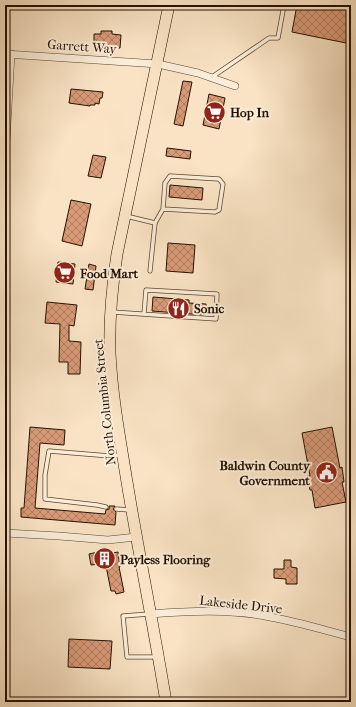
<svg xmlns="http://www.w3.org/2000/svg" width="356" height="707" viewBox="0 0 356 707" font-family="'IM FELL French Canon',serif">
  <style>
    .building { fill: url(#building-cross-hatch); stroke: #251100 }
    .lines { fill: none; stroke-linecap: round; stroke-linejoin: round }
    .service-casing { stroke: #5a4631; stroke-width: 5 }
    .minor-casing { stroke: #5a4631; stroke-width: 8 }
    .primary-casing { stroke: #251100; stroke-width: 12 }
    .service { stroke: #fbedd9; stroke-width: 3.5 }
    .minor { stroke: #fbedd9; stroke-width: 7 }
    .primary { stroke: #f9e3c4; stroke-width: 11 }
    .labels { text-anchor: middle; stroke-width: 4; stroke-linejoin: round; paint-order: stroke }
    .street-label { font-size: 13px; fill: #251100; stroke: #fbedd9 }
    .poi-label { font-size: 13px; font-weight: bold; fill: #251100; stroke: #fbedd9; text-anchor: start }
  </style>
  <defs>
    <pattern id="building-cross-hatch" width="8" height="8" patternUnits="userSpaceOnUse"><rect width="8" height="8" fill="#d89a77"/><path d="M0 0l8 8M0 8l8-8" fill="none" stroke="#af7c5f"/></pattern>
  </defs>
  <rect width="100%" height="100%" fill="#f9e3c4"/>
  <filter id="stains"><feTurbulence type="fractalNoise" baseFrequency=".005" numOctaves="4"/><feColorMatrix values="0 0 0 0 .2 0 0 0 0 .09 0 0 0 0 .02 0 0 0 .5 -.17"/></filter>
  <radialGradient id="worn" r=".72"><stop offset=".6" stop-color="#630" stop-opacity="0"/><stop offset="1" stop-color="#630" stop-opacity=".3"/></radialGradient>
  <!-- building -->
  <g class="building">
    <path d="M297,5H351V44L292,32Z"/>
    <path d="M101,31H112V34L121,35L120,48L100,49L101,44H94V34H101Z"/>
    <path d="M183,81L192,82L183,126L174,124Z"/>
    <path d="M71,89L103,92L102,98H100L99,104L95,103V105H90V106L69,103Z"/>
    <path d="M209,94L225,98L219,129L203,125Z"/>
    <path d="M167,148L191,151L190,159L166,156Z"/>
    <path d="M93,155L106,157L101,178L88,176Z"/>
    <path d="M170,185L203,188L202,200L169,197Z"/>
    <path d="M71,200L91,204L82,246L62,241Z"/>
    <path d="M168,243L195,245L193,273L166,271Z"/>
    <path d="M58,262L75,264L73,284L56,282Z"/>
    <path d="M89,264L96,266L93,290L85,289Z"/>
    <path d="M153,297L189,300V303L206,304V311L204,315L152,311Z"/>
    <path d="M47,302L77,305L74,326L69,325V341L81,342L80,374H68V362H59L60,324L45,323Z"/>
    <path d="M30,427L65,430L64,445L40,443L35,508L105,514L106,510L109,509V506H115L113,509L116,512L115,525L21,517V508H24Z"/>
    <path d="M332,427L340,468L342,467L344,482H342L346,502L315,508L312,490H310L307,476H310L302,433Z"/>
    <path d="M107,550L108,554L118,552L120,567H119L124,592L116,594L115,591H111L106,566L100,567V564L91,565L89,554Z"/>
    <path d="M284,560H291V567L297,568V584H286V579L274,578V569H284Z"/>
    <path d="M69,639L112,641L110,669L68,667Z"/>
  </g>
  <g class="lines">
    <defs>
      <g id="service">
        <path d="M212,77L269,38H278L284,5"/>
        <path d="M126,216L155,223L150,271"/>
        <path d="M155,223L163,209L165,183L170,176L219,179L223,184L219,210L215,212L163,209"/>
        <path d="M112,312L216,319L217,294L146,290L144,314"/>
        <path d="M106,507L97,505L45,499V475L49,451L110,456L121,455"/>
        <path d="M116,509L130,510"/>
        <path d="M149,614L123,616L127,657H157"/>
      </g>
      <g id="minor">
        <path d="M5,54L158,64L198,73L235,86"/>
        <path d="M5,159L11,54"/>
        <path d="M5,533L59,536L108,540L136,537"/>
        <path d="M150,614C190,611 231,609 270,617C298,622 324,630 351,637"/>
      </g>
      <path id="primary" d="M166,702C154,628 139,555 127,482C120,439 112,396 110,353C109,320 112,287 117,254L169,5"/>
    </defs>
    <!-- service casing -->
    <use href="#service" class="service-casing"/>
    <!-- minor casing -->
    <use href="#minor" class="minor-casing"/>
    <!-- primary casing -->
    <use href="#primary" class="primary-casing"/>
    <!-- service -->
    <use href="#service" class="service"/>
    <!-- minor -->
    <use href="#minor" class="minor"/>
    <!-- primary -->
    <use href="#primary" class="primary"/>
  </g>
  <!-- icons -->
  <defs>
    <symbol id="supermarket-disc" viewBox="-11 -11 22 22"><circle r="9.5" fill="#8f2418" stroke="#fbedd9"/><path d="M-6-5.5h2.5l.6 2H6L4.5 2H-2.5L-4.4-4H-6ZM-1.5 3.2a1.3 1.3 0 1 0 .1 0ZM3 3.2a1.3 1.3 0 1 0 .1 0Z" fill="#fff"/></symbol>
    <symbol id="restaurant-disc" viewBox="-11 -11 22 22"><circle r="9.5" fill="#8f2418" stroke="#fbedd9"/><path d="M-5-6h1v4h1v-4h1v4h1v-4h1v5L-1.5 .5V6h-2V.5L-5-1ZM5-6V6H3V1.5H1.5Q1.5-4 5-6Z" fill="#fff"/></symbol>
    <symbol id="civic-disc" viewBox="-11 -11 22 22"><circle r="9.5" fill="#8f2418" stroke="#fbedd9"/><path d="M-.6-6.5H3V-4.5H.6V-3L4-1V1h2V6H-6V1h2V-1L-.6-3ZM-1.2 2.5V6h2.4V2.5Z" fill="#fff"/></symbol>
    <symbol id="building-disc" viewBox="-11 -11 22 22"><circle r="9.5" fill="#8f2418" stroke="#fbedd9"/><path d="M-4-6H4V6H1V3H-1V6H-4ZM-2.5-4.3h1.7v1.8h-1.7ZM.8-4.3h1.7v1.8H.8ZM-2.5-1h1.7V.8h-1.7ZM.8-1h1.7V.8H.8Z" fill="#fff"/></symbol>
  </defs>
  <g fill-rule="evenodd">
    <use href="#supermarket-disc" x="202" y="100" width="25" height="25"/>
    <use href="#supermarket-disc" x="52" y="260" width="25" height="25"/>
    <use href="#restaurant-disc" x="166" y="296" width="25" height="25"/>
    <use href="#civic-disc" x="314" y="460" width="25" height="25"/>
    <use href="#building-disc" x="92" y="546" width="25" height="25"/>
  </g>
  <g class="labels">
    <!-- street labels -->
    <g class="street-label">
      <text transform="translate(82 46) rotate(4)" y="5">Garrett Way</text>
      <text transform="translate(104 402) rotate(-96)" y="5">North Columbia Street</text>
      <text transform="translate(241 604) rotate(6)" y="5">Lakeside Drive</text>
    </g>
    <!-- poi labels -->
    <g class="poi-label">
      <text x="230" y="117">Hop In</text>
      <text x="80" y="278">Food Mart</text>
      <text x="194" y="313">Sonic</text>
      <text x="310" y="470" text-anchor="end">Baldwin County<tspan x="310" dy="15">Government</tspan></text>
      <text x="120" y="564">Payless Flooring</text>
    </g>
  </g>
  <!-- margin -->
  <rect width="356" height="707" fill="none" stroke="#f9e3c4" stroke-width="20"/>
  <rect x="6" y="6" width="344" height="695" fill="none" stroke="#251100" stroke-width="2"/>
  <rect x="10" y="10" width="336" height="687" fill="none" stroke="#251100"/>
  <rect width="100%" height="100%" filter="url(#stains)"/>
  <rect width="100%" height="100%" fill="url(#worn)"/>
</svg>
